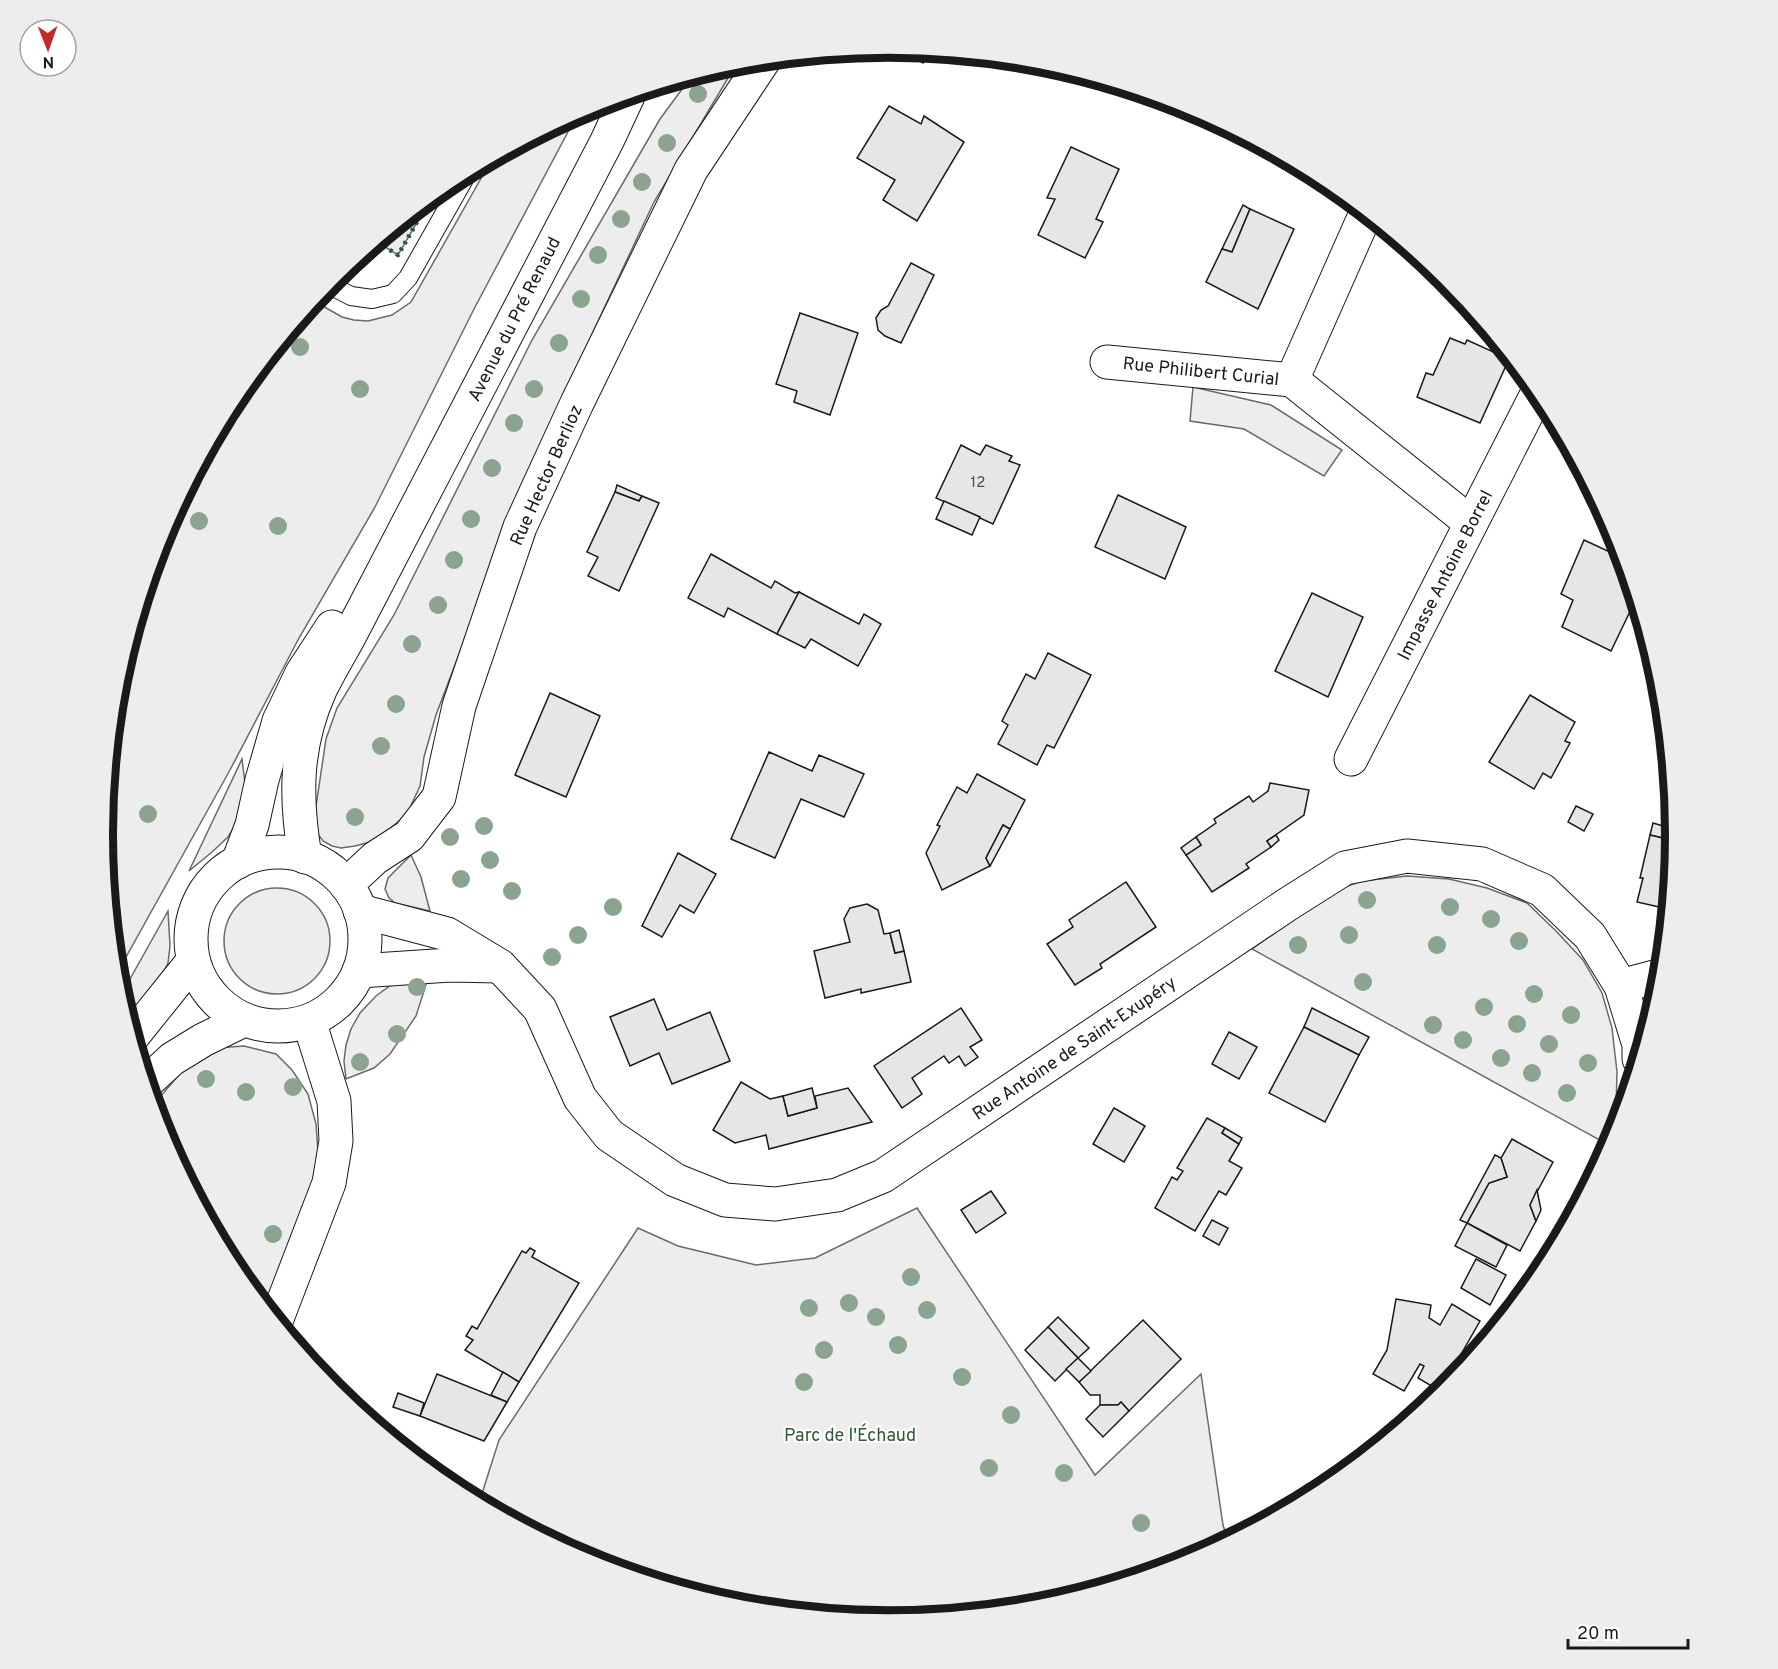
<svg xmlns="http://www.w3.org/2000/svg" width="1778" height="1669" viewBox="0 0 1778 1669" font-family="Overpass,sans-serif">
  <style>
    .built { fill: #ededed; stroke: #6a6a6a; stroke-width: 1.5 }
    .building { fill: #e6e6e6; stroke: #1a1a1a; stroke-width: 1.5 }
    .lines { fill: none; stroke-linecap: round; stroke-linejoin: round }
    .service-casing { stroke: #1a1a1a; stroke-width: 20 }
    .minor-casing { stroke: #1a1a1a; stroke-width: 35 }
    .secondary-casing { stroke: #1a1a1a; stroke-width: 35 }
    .service { stroke: #fff; stroke-width: 18 }
    .minor { stroke: #fff; stroke-width: 33 }
    .secondary { stroke: #fff; stroke-width: 33 }
    .hedge { stroke: #2b5a34; stroke-width: 4.5; stroke-dasharray: 3 4.5; stroke-linecap: butt }
    .tree { fill: #8aa48f }
    .labels { text-anchor: middle; stroke-width: 4.5; stroke-linejoin: round; paint-order: stroke }
    .number-label { font-size: 15px; fill: #4d4d4d }
    .street-label { font-size: 18px; fill: #1a1a1a; stroke: #fff }
    .park-label { font-size: 18px; fill: #2b5a34; stroke: #fff }
    .rim { fill: none; stroke: #1a1a1a; stroke-width: 8 }
  </style>
  <rect width="100%" height="100%" fill="#fff"/>
  <!-- built -->
  <g class="built">
    <path d="M737,63L654,202L569,383L498,551L436,715L424,757L420,786L407,814L387,831L370,842L355,846L341,848L332,846L323,841L317,833L315,813L326,739L337,708L394,615L532,340L660,119L691,77Z"/>
    <path d="M578,113L474,309L375,507L299,638L230,770L116,975L103,834L118,681L163,533L235,397L314,301L342,317L354,320L368,321L392,315L411,302L492,159Z"/>
    <path d="M431,198L398,255L377,242Z"/>
    <path d="M1193,387L1271,405L1342,450L1324,476L1244,429L1190,421Z"/>
    <path d="M242,759L245,783L238,821L228,837L212,852L189,871Z"/>
    <path d="M411,855L421,877L430,911L395,903L389,898L385,889L388,878Z"/>
    <path d="M1407,876L1449,879L1487,888L1527,903L1556,931L1583,960L1602,993L1612,1028L1617,1072L1616,1108L1605,1143L1252,949L1336,890L1362,881Z"/>
    <circle cx="277" cy="941" r="53"/>
    <path d="M168,911L170,946L168,963L160,979L137,1014L125,988Z"/>
    <path d="M429,975L416,1016L390,1054L374,1068L346,1079L344,1061L346,1045L351,1029L360,1013L376,996L391,985Z"/>
    <path d="M244,1046L276,1054L292,1070L308,1094L316,1124L318,1152L314,1199L276,1321L235,1271L162,1135L153,1105L190,1062L216,1048Z"/>
    <path d="M917,1208L1095,1475L1201,1374L1223,1525L1228,1541L1190,1561L1042,1606L889,1621L735,1606L588,1561L479,1503L499,1440L638,1228L678,1246L756,1265L815,1258Z"/>
  </g>
  <!-- building -->
  <g class="building">
    <path d="M898,49L929,52L923,63Z"/>
    <path d="M889,106L921,124L924,116L964,142L917,221L883,200L895,180L857,158Z"/>
    <path d="M1071,147L1119,169L1096,219L1103,222L1085,258L1038,235L1055,199L1047,198Z"/>
    <path d="M1243,205L1250,209L1232,252L1222,249Z"/>
    <path d="M1250,209L1294,229L1258,309L1206,282L1222,249L1232,252Z"/>
    <path d="M911,263L934,275L901,343L885,336L878,330L876,318L881,310L888,306Z"/>
    <path d="M800,313L858,333L830,415L794,402L797,391L776,384Z"/>
    <path d="M1450,338L1465,344L1467,340L1509,359L1480,423L1417,397L1426,373L1433,375Z"/>
    <path d="M961,445L980,455L986,445L1012,456L1009,461L1020,465L993,524L936,498Z"/>
    <path d="M617,485L642,496L639,501L615,492Z"/>
    <path d="M615,492L639,501L642,496L659,503L619,591L588,576L598,557L587,552Z"/>
    <path d="M1118,495L1186,527L1165,579L1095,547Z"/>
    <path d="M944,501L980,517L972,535L936,519Z"/>
    <path d="M1584,540L1623,558L1626,568L1625,572L1628,573L1636,599L1611,651L1562,627L1573,600L1561,594Z"/>
    <path d="M711,554L771,588L775,581L795,593L799,592L777,634L728,608L724,617L688,598Z"/>
    <path d="M799,592L859,624L864,614L881,624L858,666L811,639L805,648L777,634Z"/>
    <path d="M1312,593L1363,617L1328,697L1275,671Z"/>
    <path d="M1048,653L1091,675L1054,748L1047,745L1037,765L998,744L1008,725L1002,721L1026,674L1035,679Z"/>
    <path d="M550,693L600,716L566,797L515,775Z"/>
    <path d="M1530,695L1575,722L1565,741L1570,743L1551,778L1543,773L1534,789L1489,762Z"/>
    <path d="M769,752L812,771L819,755L864,774L844,817L801,799L775,858L731,839Z"/>
    <path d="M977,774L1025,800L1010,829L1003,825L986,858L990,866L942,890L926,853L940,826L937,825L957,787L967,793Z"/>
    <path d="M1270,783L1309,790L1304,815L1267,841L1271,847L1246,864L1249,868L1212,892L1186,855L1201,845L1196,837L1216,823L1214,819L1249,796L1253,802L1268,791Z"/>
    <path d="M1576,806L1593,814L1584,831L1568,822Z"/>
    <path d="M1653,823L1670,828L1667,839L1650,835Z"/>
    <path d="M1003,825L1010,829L990,866L986,858Z"/>
    <path d="M1670,828L1675,829V835L1668,909L1637,902L1643,878H1640L1650,835L1667,839Z"/>
    <path d="M1276,835L1279,840L1271,847L1267,841Z"/>
    <path d="M1196,837L1201,845L1186,855L1181,848Z"/>
    <path d="M678,853L716,874L694,913L680,905L662,937L642,926Z"/>
    <path d="M1126,882L1156,927L1100,964L1102,968L1075,985L1047,944L1073,927L1069,920Z"/>
    <path d="M867,904L878,910L884,934L890,933L895,953L904,951L911,982L861,993V989L825,998L814,951L850,942L844,919L850,908Z"/>
    <path d="M899,930L904,951L895,953L890,933Z"/>
    <path d="M654,999L667,1030L710,1012L730,1061L672,1084L659,1053L630,1066L610,1017Z"/>
    <path d="M961,1008L982,1040L970,1047L978,1057L965,1066L959,1056L949,1063L944,1056L912,1078L922,1094L902,1108L874,1066Z"/>
    <path d="M1312,1008L1369,1037L1359,1055L1304,1027Z"/>
    <path d="M1304,1027L1359,1055L1325,1122L1269,1093Z"/>
    <path d="M1229,1032L1257,1047L1239,1079L1212,1064Z"/>
    <path d="M741,1082L770,1099L783,1096L788,1116L817,1108L815,1096L848,1088L872,1122L769,1149L766,1135L735,1143L713,1130Z"/>
    <path d="M812,1088L817,1108L788,1116L783,1096Z"/>
    <path d="M1114,1108L1145,1126L1124,1162L1093,1144Z"/>
    <path d="M1207,1118L1225,1128L1222,1133L1239,1144L1229,1161L1242,1168L1226,1195L1219,1191L1195,1231L1155,1208L1172,1177L1177,1180L1183,1171L1177,1168Z"/>
    <path d="M1225,1128L1242,1138L1239,1144L1222,1133Z"/>
    <path d="M1512,1139L1553,1162L1530,1205L1536,1221L1520,1251L1467,1223L1489,1183L1507,1177L1501,1158Z"/>
    <path d="M1495,1155L1501,1158L1507,1177L1489,1183L1467,1223L1460,1220Z"/>
    <path d="M1537,1190L1541,1210L1536,1221L1530,1205Z"/>
    <path d="M991,1191L1006,1213L976,1233L961,1210Z"/>
    <path d="M1212,1220L1228,1228L1219,1245L1203,1236Z"/>
    <path d="M1467,1223L1507,1245L1496,1267L1455,1246Z"/>
    <path d="M530,1248L535,1251L532,1257L579,1283L519,1382L465,1350L473,1340L466,1336L472,1326L477,1329L522,1251L526,1253Z"/>
    <path d="M1476,1259L1506,1275L1490,1305L1461,1288Z"/>
    <path d="M1396,1299L1431,1305L1429,1318L1440,1325L1452,1304L1480,1321L1440,1391L1418,1378L1424,1366L1420,1364L1404,1391L1373,1374L1387,1350Z"/>
    <path d="M1058,1317L1089,1348L1078,1358L1048,1327Z"/>
    <path d="M1143,1320L1181,1359L1129,1411L1121,1402L1118,1405H1100V1395H1090L1079,1382Z"/>
    <path d="M1048,1327L1078,1358L1055,1381L1025,1350Z"/>
    <path d="M1078,1358L1091,1371L1079,1382L1066,1369Z"/>
    <path d="M503,1372L519,1382L507,1402L491,1395Z"/>
    <path d="M437,1374L507,1402L484,1441L420,1416Z"/>
    <path d="M398,1393L424,1403L420,1416L393,1407Z"/>
    <path d="M1121,1402L1129,1411L1103,1437L1086,1419L1100,1405H1118Z"/>
  </g>
  <g class="lines">
    <defs>
      <path id="service" d="M328,284L351,296L372,299L393,294L408,278L468,172"/>
      <g id="minor">
        <path d="M1107,362L1292,380L1366,213"/>
        <path d="M1292,380L1471,523"/>
        <path d="M1351,759L1538,392"/>
        <path d="M346,885L375,858L409,836L439,797L459,706L520,527L577,403L691,170L764,60"/>
        <path d="M360,911L447,934L500,966L540,1009L580,1098L609,1135L675,1180L725,1200L775,1204L837,1195L883,1176L1288,904L1345,868L1407,856L1482,864L1542,890L1590,936L1621,986L1639,1045V1059"/>
        <path d="M359,971L450,965L498,966"/>
        <path d="M1621,986L1662,975"/>
        <path d="M276,1321L329,1183L336,1141L334,1101L309,1021"/>
      </g>
      <g id="secondary">
        <circle cx="278" cy="939" r="87"/>
        <path d="M305,857C295,797 295,746 320,690C329,671 341,652 351,633L607,141L628,96"/>
        <path d="M238,862L252,825L262,780L279,721L302,673L332,627"/>
        <path d="M132,1037L193,961"/>
        <path d="M146,1083L172,1059L203,1040L244,1020"/>
      </g>
    </defs>
    <!-- service casing -->
    <use href="#service" class="service-casing"/>
    <!-- minor casing -->
    <use href="#minor" class="minor-casing"/>
    <!-- secondary casing -->
    <use href="#secondary" class="secondary-casing"/>
    <!-- service -->
    <use href="#service" class="service"/>
    <!-- minor -->
    <use href="#minor" class="minor"/>
    <!-- secondary -->
    <use href="#secondary" class="secondary"/>
    <!-- hedge -->
    <path class="hedge" d="M377,242L398,255L431,198"/>
  </g>
  <!-- trees -->
  <g class="tree">
    <circle cx="698" cy="94" r="9"/>
    <circle cx="667" cy="143" r="9"/>
    <circle cx="642" cy="182" r="9"/>
    <circle cx="621" cy="219" r="9"/>
    <circle cx="598" cy="255" r="9"/>
    <circle cx="581" cy="299" r="9"/>
    <circle cx="559" cy="343" r="9"/>
    <circle cx="300" cy="347" r="9"/>
    <circle cx="360" cy="389" r="9"/>
    <circle cx="534" cy="389" r="9"/>
    <circle cx="514" cy="423" r="9"/>
    <circle cx="492" cy="468" r="9"/>
    <circle cx="471" cy="519" r="9"/>
    <circle cx="199" cy="521" r="9"/>
    <circle cx="278" cy="526" r="9"/>
    <circle cx="454" cy="560" r="9"/>
    <circle cx="438" cy="605" r="9"/>
    <circle cx="412" cy="644" r="9"/>
    <circle cx="396" cy="704" r="9"/>
    <circle cx="381" cy="746" r="9"/>
    <circle cx="148" cy="814" r="9"/>
    <circle cx="355" cy="817" r="9"/>
    <circle cx="484" cy="826" r="9"/>
    <circle cx="450" cy="837" r="9"/>
    <circle cx="490" cy="860" r="9"/>
    <circle cx="461" cy="879" r="9"/>
    <circle cx="512" cy="891" r="9"/>
    <circle cx="1367" cy="900" r="9"/>
    <circle cx="613" cy="907" r="9"/>
    <circle cx="1450" cy="907" r="9"/>
    <circle cx="1491" cy="919" r="9"/>
    <circle cx="578" cy="935" r="9"/>
    <circle cx="1349" cy="935" r="9"/>
    <circle cx="1519" cy="941" r="9"/>
    <circle cx="1298" cy="945" r="9"/>
    <circle cx="1437" cy="945" r="9"/>
    <circle cx="552" cy="957" r="9"/>
    <circle cx="1363" cy="982" r="9"/>
    <circle cx="417" cy="987" r="9"/>
    <circle cx="1534" cy="994" r="9"/>
    <circle cx="1484" cy="1007" r="9"/>
    <circle cx="1571" cy="1015" r="9"/>
    <circle cx="1517" cy="1024" r="9"/>
    <circle cx="1433" cy="1025" r="9"/>
    <circle cx="397" cy="1034" r="9"/>
    <circle cx="1463" cy="1040" r="9"/>
    <circle cx="1549" cy="1044" r="9"/>
    <circle cx="1501" cy="1058" r="9"/>
    <circle cx="360" cy="1062" r="9"/>
    <circle cx="1588" cy="1063" r="9"/>
    <circle cx="1532" cy="1073" r="9"/>
    <circle cx="206" cy="1079" r="9"/>
    <circle cx="293" cy="1087" r="9"/>
    <circle cx="246" cy="1092" r="9"/>
    <circle cx="1567" cy="1093" r="9"/>
    <circle cx="273" cy="1234" r="9"/>
    <circle cx="911" cy="1277" r="9"/>
    <circle cx="849" cy="1303" r="9"/>
    <circle cx="809" cy="1308" r="9"/>
    <circle cx="927" cy="1310" r="9"/>
    <circle cx="876" cy="1317" r="9"/>
    <circle cx="898" cy="1345" r="9"/>
    <circle cx="824" cy="1350" r="9"/>
    <circle cx="962" cy="1377" r="9"/>
    <circle cx="804" cy="1382" r="9"/>
    <circle cx="1011" cy="1415" r="9"/>
    <circle cx="989" cy="1468" r="9"/>
    <circle cx="1064" cy="1473" r="9"/>
    <circle cx="1141" cy="1523" r="9"/>
  </g>
  <g class="labels">
    <!-- number labels -->
    <g class="number-label">
      <text x="978" y="487">12</text>
    </g>
    <!-- street labels -->
    <g class="street-label">
      <text transform="translate(514 319) rotate(-63)" y="6">Avenue du Pré Renaud</text>
      <text transform="translate(1201 371) rotate(6)" y="6">Rue Philibert Curial</text>
      <text transform="translate(546 475) rotate(-66)" y="6">Rue Hector Berlioz</text>
      <text transform="translate(1445 575) rotate(-63)" y="6">Impasse Antoine Borrel</text>
      <text transform="translate(1074 1048) rotate(-34)" y="6">Rue Antoine de Saint-Exupéry</text>
    </g>
    <!-- park labels -->
    <g class="park-label">
      <text x="850" y="1441">Parc de l'Échaud</text>
    </g>
  </g>
  <!-- crop -->
  <path d="M0 0H1778V1669H0ZM113 834a776 776 0 1 1 1552 0a776 776 0 1 1-1552 0Z" fill="#ededed" fill-rule="evenodd"/>
  <path class="rim" d="M113 834a776 776 0 1 1 1552 0a776 776 0 1 1-1552 0Z"/>
  <!-- north arrow -->
  <g transform="translate(48 48) rotate(179)"><circle r="28" fill="#ffffff" stroke="#a3a3a3" stroke-width="1.5"/>
  <path d="M0-4.5L10 22L0 15L-10 22Z" fill="#c62828"/>
  <text y="-9" font-size="16" font-weight="bold" text-anchor="middle" fill="#1a1a1a">N</text>
  </g>
  <!-- scale -->
  <path d="M1568 1639v9h120v-9" fill="none" stroke="#1a1a1a" stroke-width="3"/>
  <text x="1577" y="1639" font-size="18" fill="#1a1a1a" stroke="#ffffff" stroke-width="4.5" paint-order="stroke">20 m</text>
</svg>
